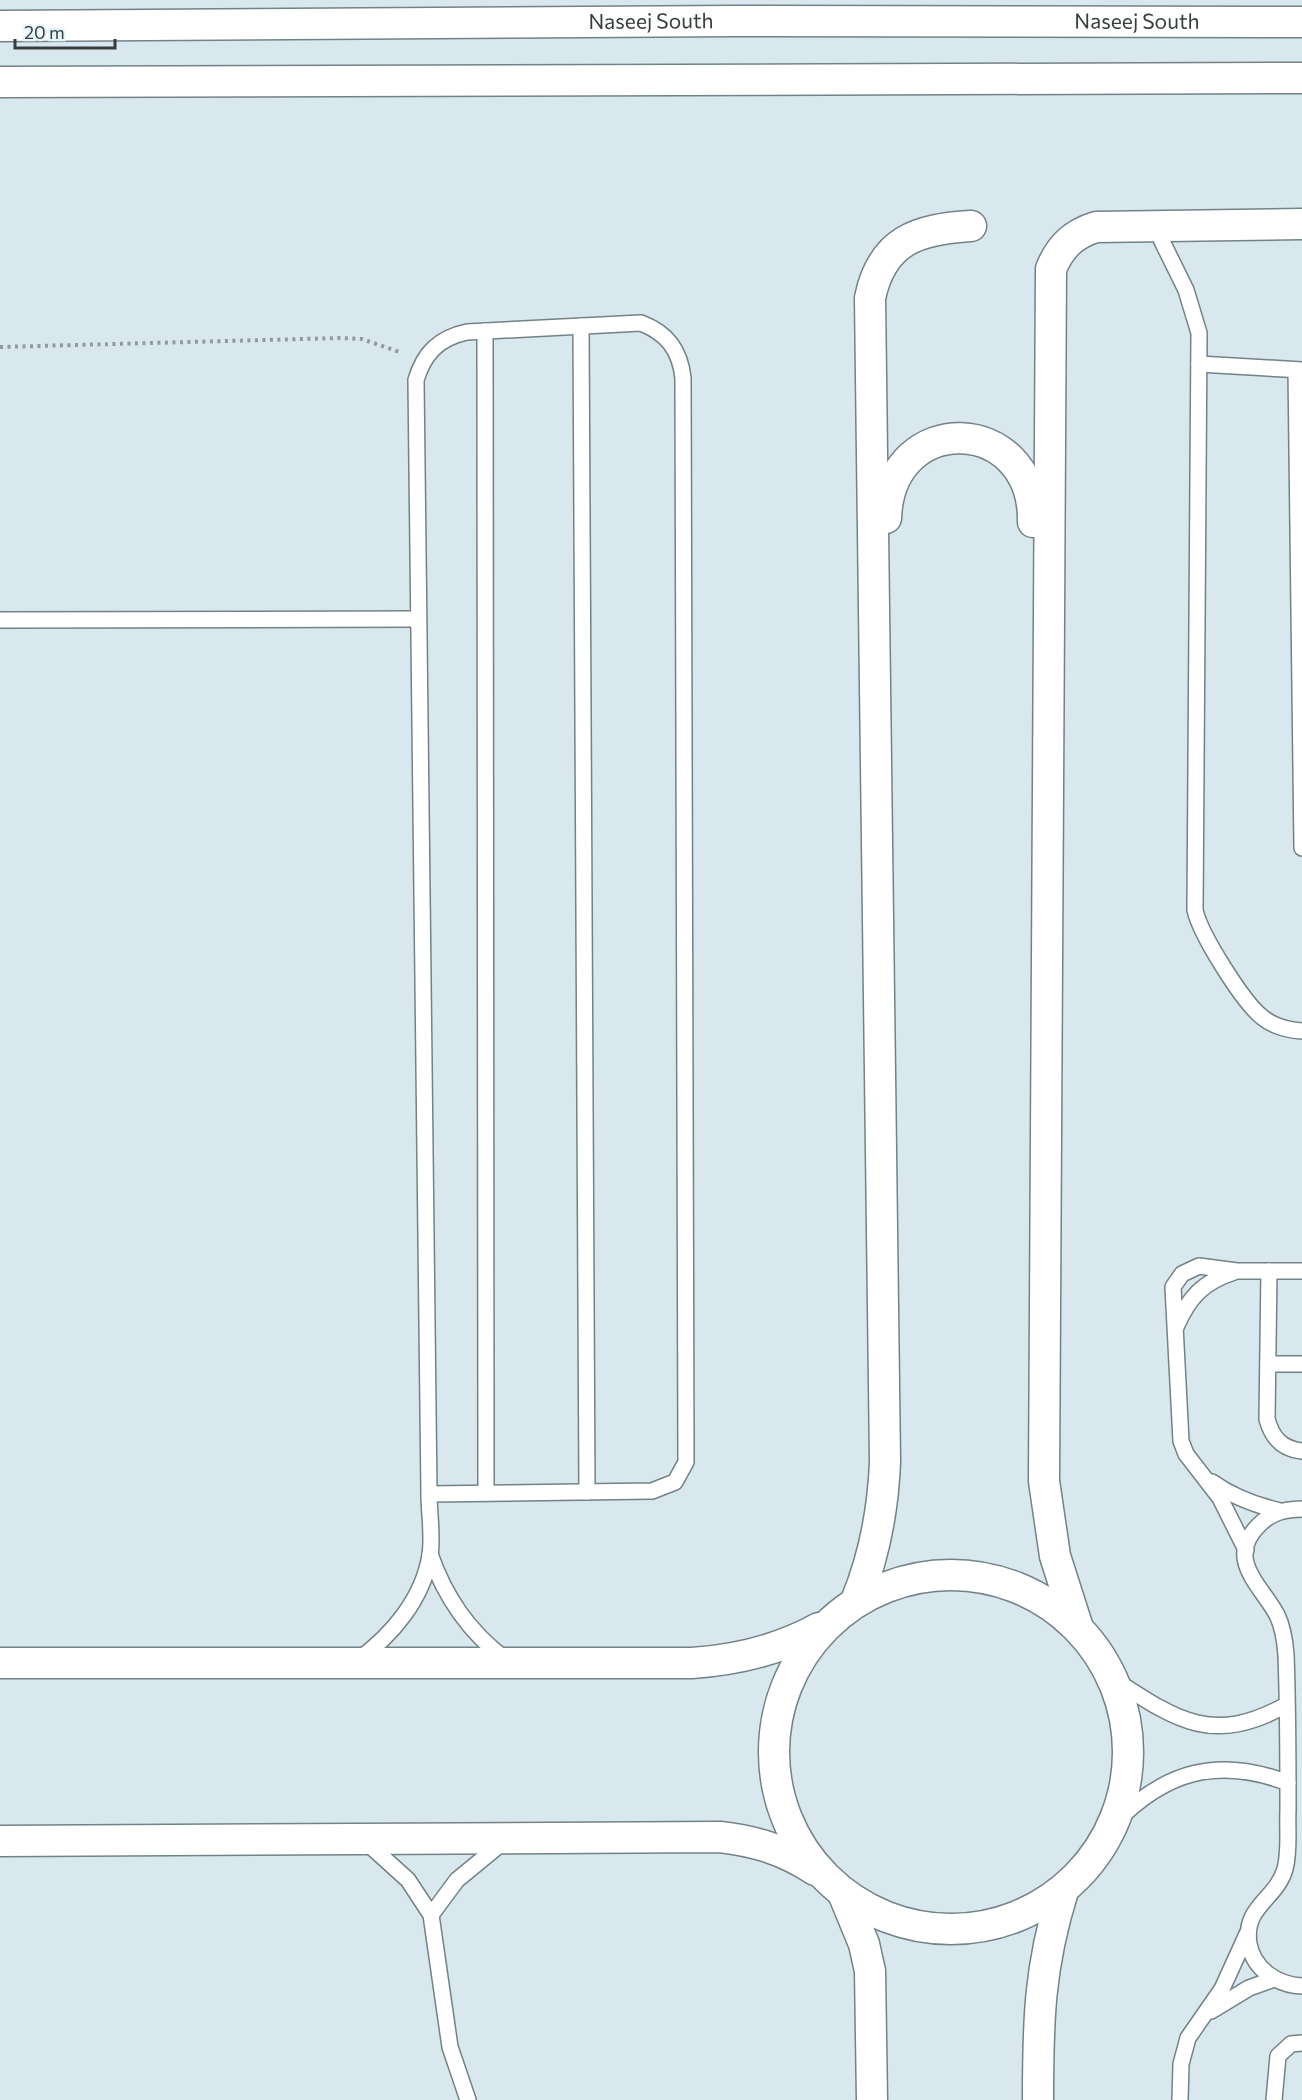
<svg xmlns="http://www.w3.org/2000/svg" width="1302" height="2100" viewBox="0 0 1302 2100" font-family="Commissioner,sans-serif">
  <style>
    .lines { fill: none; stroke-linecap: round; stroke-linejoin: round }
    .service-casing { stroke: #738287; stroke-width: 18 }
    .minor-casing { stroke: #738287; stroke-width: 33 }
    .path { stroke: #8f9b9f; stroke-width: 4; stroke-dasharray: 3 4.5; stroke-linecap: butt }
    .service { stroke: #fff; stroke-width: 15 }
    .minor { stroke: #fff; stroke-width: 30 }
    .labels { text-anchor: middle; stroke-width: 5; stroke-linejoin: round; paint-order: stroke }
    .street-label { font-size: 21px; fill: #363d3f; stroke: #e5f5fb }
  </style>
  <rect width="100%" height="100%" fill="#d8e8ee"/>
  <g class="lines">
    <defs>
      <g id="service">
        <path d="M1154,225L1186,290L1199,333L1195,910C1200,934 1243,1002 1262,1017C1274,1027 1287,1030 1302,1031"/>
        <path d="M581,326L587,1492"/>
        <path d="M485,331L486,1493"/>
        <path d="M1199,364L1302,370"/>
        <path d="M1296,370L1302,848"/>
        <path d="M0,620L417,619"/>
        <path d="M1269,1271L1267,1419C1272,1438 1282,1449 1302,1451"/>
        <path d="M1176,1327C1189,1297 1203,1282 1234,1272"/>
        <path d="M1268,1364H1302"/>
        <path d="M1212,1482C1233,1497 1255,1505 1280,1511"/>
        <path d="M1302,1509C1286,1509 1272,1512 1260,1524C1224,1558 1261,1585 1277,1615C1283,1627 1285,1641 1286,1655C1288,1706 1288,1758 1288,1810C1287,1829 1290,1851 1285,1869C1276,1900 1243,1906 1249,1944C1254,1970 1278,1985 1302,1986"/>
        <path d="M1246,1550L1220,1498L1186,1454L1181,1441L1173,1287L1182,1274L1199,1266L1237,1271H1302"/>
        <path d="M430,1554C445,1597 468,1631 505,1659"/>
        <path d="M358,1660C392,1635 423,1599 430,1555C433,1536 429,1514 429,1494L416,380C424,353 439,338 467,332L641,323C667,333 680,350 683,378L686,1462L675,1482L652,1491L429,1494"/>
        <path d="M1112,1678C1176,1720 1212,1746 1286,1705"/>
        <path d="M1114,1824C1165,1771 1218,1756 1288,1783"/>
        <path d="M366,1842L408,1880L431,1915L450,2047L468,2100"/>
        <path d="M431,1915L457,1880L502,1843"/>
        <path d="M1211,2011L1249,1988L1274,1979"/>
        <path d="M1180,2100L1181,2064L1188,2038L1222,1989L1247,1934"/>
        <path d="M1274,2100L1278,2056L1291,2044L1302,2043"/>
      </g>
      <g id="minor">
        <path id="s1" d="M0,26L734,21L1302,22"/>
        <path d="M0,82L1302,78"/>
        <path d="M886,518C890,408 1035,414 1033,522"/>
        <circle cx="951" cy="1752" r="177"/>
        <path d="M856,1601C875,1555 883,1511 885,1462L870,298C882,240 918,229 971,226"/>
        <path d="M1078,1628L1055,1556L1044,1481L1051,269C1060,247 1073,234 1096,227L1302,224"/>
        <path d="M0,1663H692C738,1660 779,1650 819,1628"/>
        <path d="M0,1841L720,1837C755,1841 785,1850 815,1870"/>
        <path d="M843,1893L864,1944L870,1971L872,2100"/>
        <path d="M1038,2100C1038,2022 1039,1967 1063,1891"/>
      </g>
    </defs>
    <!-- service casing -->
    <use href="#service" class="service-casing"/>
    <!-- minor casing -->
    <use href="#minor" class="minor-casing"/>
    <!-- path -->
    <path class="path" d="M0,347L340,338L362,339L402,353"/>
    <!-- service -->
    <use href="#service" class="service"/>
    <!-- minor -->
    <use href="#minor" class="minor"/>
  </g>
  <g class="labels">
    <!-- street labels -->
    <g class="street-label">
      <text dy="7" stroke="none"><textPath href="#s1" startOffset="651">Naseej South</textPath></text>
      <text dy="7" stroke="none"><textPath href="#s1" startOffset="1137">Naseej South</textPath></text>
    </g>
  </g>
  <!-- scale -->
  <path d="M15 39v9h100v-9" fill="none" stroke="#363d3f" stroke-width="3"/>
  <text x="24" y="39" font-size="18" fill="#363d3f" stroke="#e5f5fb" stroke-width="4.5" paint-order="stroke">20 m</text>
</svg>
